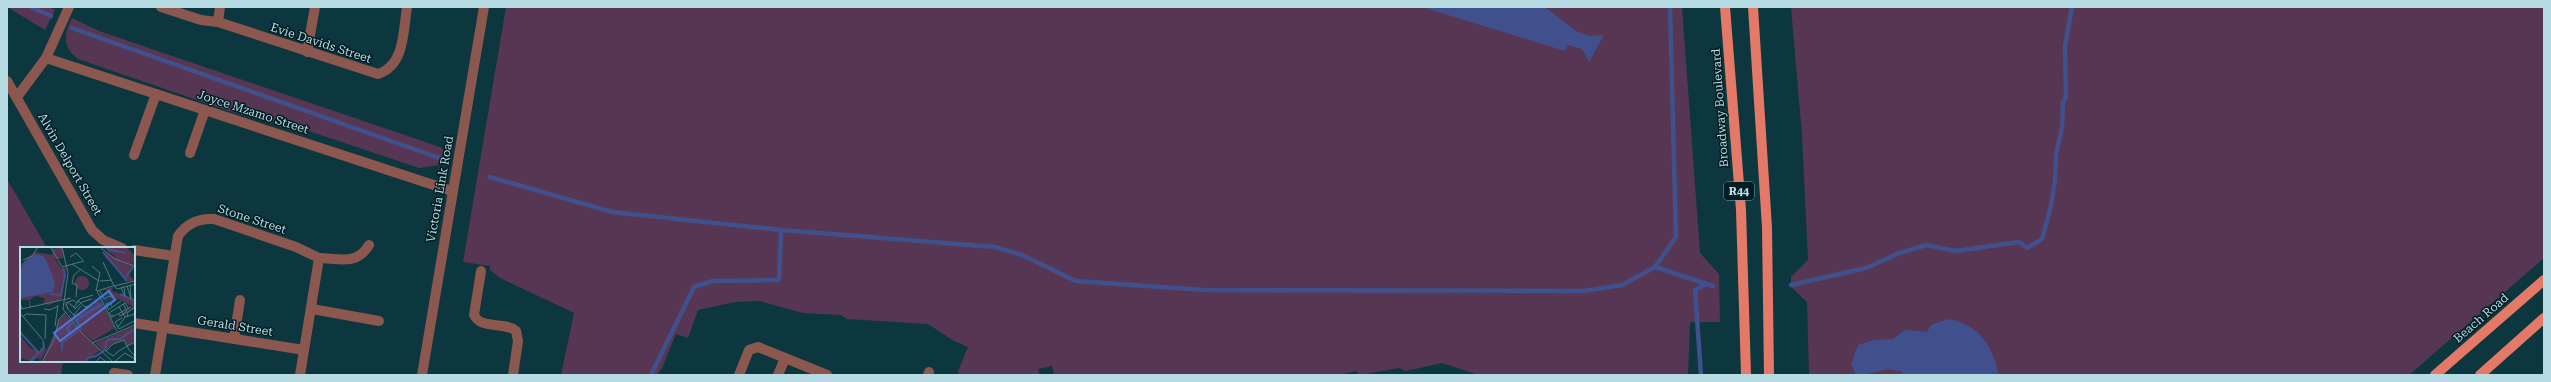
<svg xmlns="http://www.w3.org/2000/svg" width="2551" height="382" viewBox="0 0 2551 382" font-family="'Roboto Serif',serif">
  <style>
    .green { fill: #573653 }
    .water { fill: #40508c }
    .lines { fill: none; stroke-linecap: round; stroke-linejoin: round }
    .stream { stroke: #40508c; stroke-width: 4.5 }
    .minor { stroke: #8c574e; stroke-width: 10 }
    .major { stroke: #e47968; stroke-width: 10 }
    .labels { text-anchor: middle; stroke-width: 3; stroke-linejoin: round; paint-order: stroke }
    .shield { fill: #001d23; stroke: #80a2a9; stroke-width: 1 }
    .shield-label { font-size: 11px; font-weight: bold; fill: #b7dbe2 }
    .street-label { font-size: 12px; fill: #b7dbe2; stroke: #001d23 }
    .inset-river { fill: none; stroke: #40508c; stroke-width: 2 }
    .inset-road { fill: none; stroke: #507980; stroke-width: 1 }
    .view { fill: #4b78db; fill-opacity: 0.15; stroke: #4b78db; stroke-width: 2 }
    .inset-edge { fill: none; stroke: #b7dbe2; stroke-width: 2 }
  </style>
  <rect width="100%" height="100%" fill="#0c373e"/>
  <!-- green -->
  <g class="green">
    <path d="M7,7H49L55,10L45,30Z"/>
    <path d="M506,7H1682L1700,253L1719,274L1720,322H1690L1688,375H1479L1442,363L1406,371L1399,368L1360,375L1356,371L1338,375H1054L1052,366L1038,369L1040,375H959L958,371L968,347L954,341L928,324L847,319L841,315L803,313L759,301L735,302L698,310L688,338L676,334L662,368L657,375H561L574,313L500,278L490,270V266L463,262Z"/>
    <path d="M1791,7H2544V258L2409,375H1809L1807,302L1791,287V277L1808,260L1802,135Z"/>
    <path d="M72,18L99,31L440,147L444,150L440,165L419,168L300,128L232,112L78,59C62,47 64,34 72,18Z"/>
    <path d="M7,179L47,248H21V361H63L61,375H7Z"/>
  </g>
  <!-- water -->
  <g class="water">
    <path d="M1422,7H1545L1576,31L1589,36L1604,35L1589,62L1582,49L1568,45L1565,51Z"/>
    <path d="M1948,319C1979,324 1992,345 1999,375H1902V371C1897,372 1893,369 1889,369C1877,371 1868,375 1856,375L1851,364L1858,345L1874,340L1893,339L1905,330L1927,332L1931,325Z"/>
  </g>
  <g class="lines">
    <!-- stream -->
    <g class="stream">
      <path d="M31,7L51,16"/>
      <path d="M72,28L439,158"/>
      <path d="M490,177L612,212L781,230L995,247L1022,255L1076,281L1204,290L1584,291L1622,285L1655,267L1676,237L1670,7"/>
      <path d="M1655,267L1713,286"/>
      <path d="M1791,285L1866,268L1897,254L1926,245L1956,251L2019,242L2027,248L2042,239L2051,206L2055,180L2056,155L2062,127L2063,102L2066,97L2065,46L2072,7"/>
      <path d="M651,375L694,287L713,281L779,280L781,230"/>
      <path d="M1701,375L1695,290L1706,284"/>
    </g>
    <!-- minor -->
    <g class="minor">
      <path d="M161,7L201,20L218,22"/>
      <path d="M220,7L218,22L378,74C405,65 403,32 407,7"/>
      <path d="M307,52L315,7"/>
      <path d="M46,58L452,191"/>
      <path d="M7,81L92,230L103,240L122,248"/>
      <path d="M17,97L46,58L69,7"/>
      <path d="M190,153L205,110"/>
      <path d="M134,155L156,94"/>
      <path d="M134,250L174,256"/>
      <path d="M319,258C341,259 357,265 369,245"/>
      <path d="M481,271L474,315C481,330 505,321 516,331L518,341L513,375"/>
      <path d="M312,309L379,321"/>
      <path d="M134,323L304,350"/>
      <path d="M234,339L240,300"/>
      <path d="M114,373L128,375"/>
      <path d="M155,375L178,236C187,223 199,218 214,219L296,247L319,258L300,375"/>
      <path d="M422,375L484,7"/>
      <path d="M739,375L749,350L758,347L827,375"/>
      <path d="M778,375L785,358"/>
      <path d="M928,375L929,372"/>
    </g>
    <!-- major -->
    <g class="major">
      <path d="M1725,7L1741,210L1746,375"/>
      <path d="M1753,7L1767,228L1769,375"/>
      <path d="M2435,375L2544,280"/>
      <path d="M2480,375L2544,318"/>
    </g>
  </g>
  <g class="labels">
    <!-- shield labels -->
    <rect class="shield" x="1724" y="182" width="30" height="18" rx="3"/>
    <g class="shield-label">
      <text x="1739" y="195">R44</text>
    </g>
    <!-- street labels -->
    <g class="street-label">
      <text transform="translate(321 43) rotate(18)" y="4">Evie Davids Street</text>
      <text transform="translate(1720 108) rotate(-94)" y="4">Broadway Boulevard</text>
      <text transform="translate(253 112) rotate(18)" y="4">Joyce Mzamo Street</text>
      <text transform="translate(70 164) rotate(60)" y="4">Alvin Delport Street</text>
      <text transform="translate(440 189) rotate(-80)" y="4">Victoria Link Road</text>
      <text transform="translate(252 219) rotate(18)" y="4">Stone Street</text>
      <text transform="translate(2481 318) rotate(-41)" y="4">Beach Road</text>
      <text transform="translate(235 326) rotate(9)" y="4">Gerald Street</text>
    </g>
  </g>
  <!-- overview -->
  <g transform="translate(20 247)">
    <rect width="115" height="115" fill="#0c373e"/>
    <path d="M42,0L44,11L35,12L41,21H46L42,52L29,58L22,56L25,55L24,51L15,49L10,53L11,60H9V53H0V18L15,5L33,8L32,2ZM83,0H107L115,9V18L98,12ZM86,6L114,19L109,27L114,34H108L87,12L84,8ZM55 36a7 7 0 1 1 14 0a7 7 0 1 1-14 0ZM93,40L92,44L115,53V61L93,75L113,60L99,52L83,57L97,51L89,48L86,43L78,45ZM74,51L78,55H81L95,81L73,94L62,84L51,70L45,59L46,53L47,62L53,71L66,60L75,58ZM45,67L80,103L65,115H22L40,72ZM115,79V94L108,99L104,93L92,97L84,105L75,96ZM0,88L10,101L19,105L23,101L27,102L20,115L19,111L13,113L15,115L0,111Z" fill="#573653"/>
    <path d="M16,7L23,9L27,15L35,35L33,45L0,51V22L5,14Z" fill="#40508c"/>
    <path class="inset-river" d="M87,2L106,6M83,5L107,34M106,30L113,20M30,47L41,48L45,28L43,22M100,47L115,54M62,83L56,73L82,57M0,85L18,105M51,88L47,81L52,76M42,104V96L58,84M19,106L24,100L23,94M10,115L19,105M66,115L67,111L76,109L85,103L86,95L89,92H100L115,82"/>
    <path class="inset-road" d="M42,0L48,26L43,62L61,85L93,115M80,0L95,12L115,19M31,1L42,20L64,14M50,10L56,6L63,13M3,13L12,9L18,0M83,15L94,39M52,17L79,34M72,19L80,26L76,44M80,34L92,33M52,36L54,28L61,22M52,36L57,38L56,50M94,39L97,42L115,37M94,39L115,34M107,39L111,52L110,38M101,41L105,49L104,40M77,44L97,84M77,44L93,39M80,44L84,52L89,49L96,52M57,53L65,60L69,59M47,55L54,60L60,52L73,48M0,56L2,62L51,51M54,60L55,62L62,55L72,52M99,60L105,70L115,67M24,62L30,63L38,59M88,62L86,57L90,56L92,59M88,63L101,54M0,66L23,93M99,67L100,69L107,64L103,57M93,68L91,69L89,66L105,56L109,62M53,69L61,59M55,69L48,62L46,56L53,53L57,56M3,70L6,67L26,68L25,92M108,70L107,66L115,60M90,71L111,60M35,79L38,58M98,80L99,82L114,74M98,80L95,75L102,71M98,80L105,70M72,96L115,78M114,108L109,103L104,93L93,97L86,104L93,109L99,104L107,99L115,95M22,115L34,93L39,72L46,65M76,115L80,110L86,115M94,115L105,106L115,112"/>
    <path class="view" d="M89,44L95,53L40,94L34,86Z"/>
    <rect width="115" height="115" class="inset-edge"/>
  </g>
  <!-- border -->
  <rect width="2551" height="382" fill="none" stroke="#b7dbe2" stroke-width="16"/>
</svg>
